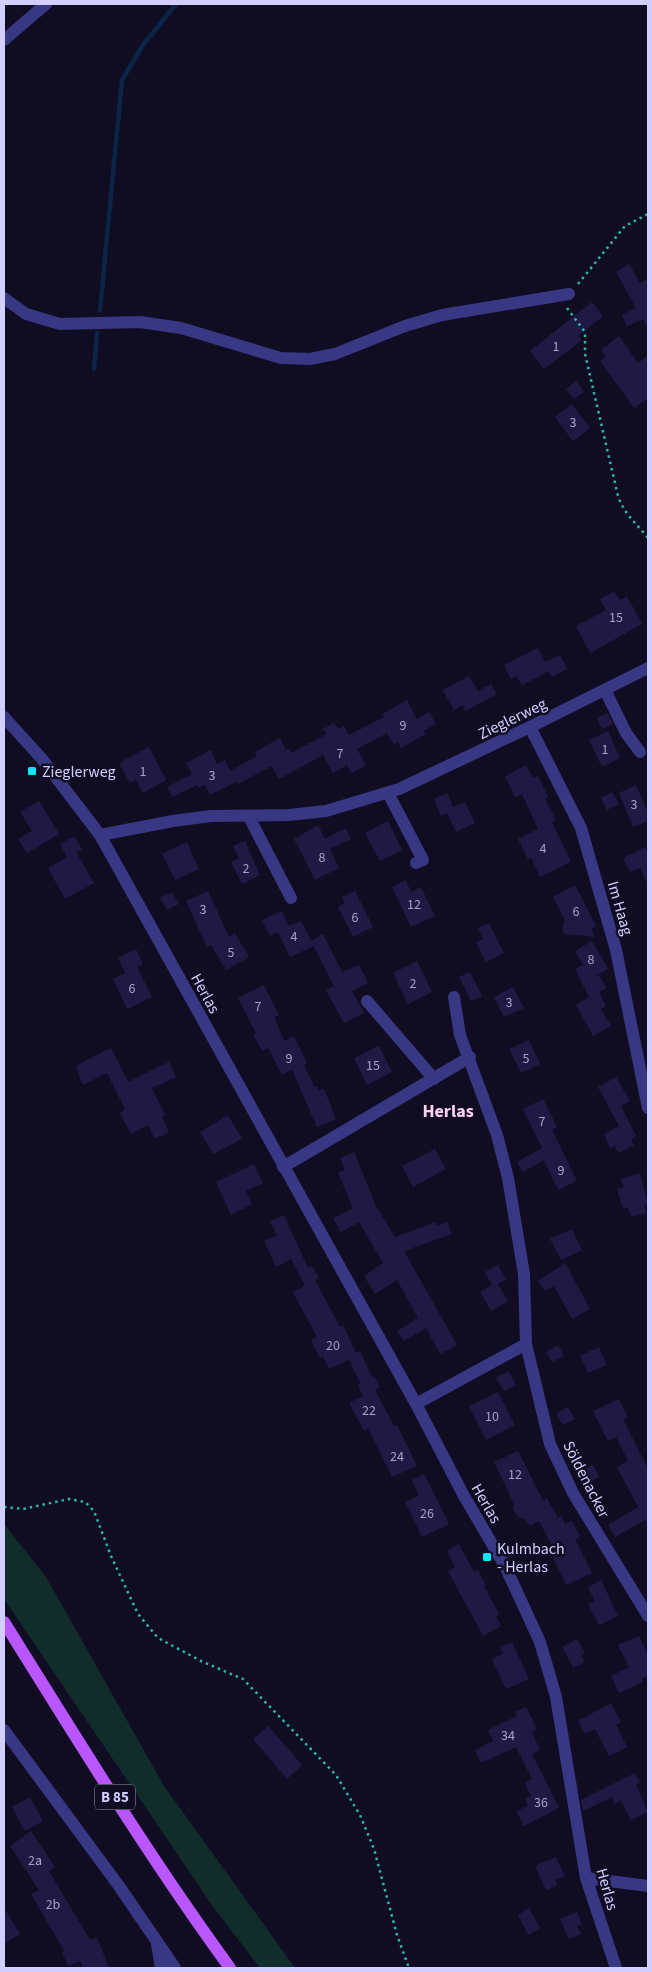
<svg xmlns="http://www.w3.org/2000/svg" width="652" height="1972" viewBox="0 0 652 1972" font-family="'Source Sans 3',sans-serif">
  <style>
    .green { fill: #102d2b }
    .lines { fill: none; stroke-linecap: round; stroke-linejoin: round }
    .stream { stroke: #0b2549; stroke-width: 4.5 }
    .building { fill: #201944 }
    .path { stroke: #2bb7a9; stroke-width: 2.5; stroke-dasharray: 2.5 4; stroke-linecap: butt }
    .minor { stroke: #373783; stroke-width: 12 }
    .major { stroke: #b956ff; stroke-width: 12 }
    .poi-dot { fill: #00ebfa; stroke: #100d23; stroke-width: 2 }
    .labels { text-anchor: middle; stroke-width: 5; stroke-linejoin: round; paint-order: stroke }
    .number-label { font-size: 14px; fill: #a6a2d0 }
    .shield { fill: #100d23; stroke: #9895bd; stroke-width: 1 }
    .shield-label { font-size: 15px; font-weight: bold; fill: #d2cfff }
    .street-label { font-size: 16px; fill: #d2cfff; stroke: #100d23 }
    .poi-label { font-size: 16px; fill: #d2cfff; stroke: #100d23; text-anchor: start }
    .neighbourhood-label { font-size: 18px; font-weight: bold; fill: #ffd1f0; stroke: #100d23 }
  </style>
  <rect width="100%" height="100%" fill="#100d23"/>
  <!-- green -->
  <path class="green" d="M4,1524L46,1577L164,1786L295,1968H260L214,1908L4,1599Z"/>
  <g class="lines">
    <!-- stream -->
    <g class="stream">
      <path d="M100,310L122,80L143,45L176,4"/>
      <path d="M94,369L97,333"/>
    </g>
  </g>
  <!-- building -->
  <g class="building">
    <path d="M629,264L640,283L648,279V328L643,319L627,326L622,315L636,308L616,272Z"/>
    <path d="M592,302L603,316L578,336L582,340L544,369L530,351Z"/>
    <path d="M619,336L638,363L648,356V398L634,408L600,361L606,357L601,350Z"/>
    <path d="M576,381L584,392L574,399L566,389Z"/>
    <path d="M572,404L590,428L573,441L555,417Z"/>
    <path d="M614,591L620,600L627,596L642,624L590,653L576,626L606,610L600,599Z"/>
    <path d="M538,648L545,662L560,655L567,669L552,677L549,671L522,685L517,676L511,679L504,665Z"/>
    <path d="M469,676L478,691L491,684L497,694L466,711L462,705L454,710L443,690Z"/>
    <path d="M407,700L417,719L429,712L436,724L423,731L426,734L401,748L398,742L394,745L387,733L357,749L366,765L352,773L347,765L333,773L323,755L279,779L272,766L238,784L236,782L210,795L205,785L198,788L197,785L173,797L167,787L192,774L186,763L211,750L217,764L225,760L230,771L257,756L255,752L280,738L286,750L289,749L291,753L327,734L323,729L334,723L338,729L344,726L349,735L384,717L382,714Z"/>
    <path d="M607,713L613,724L602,729L597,718Z"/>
    <path d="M608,731L620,758L602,767L589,740Z"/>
    <path d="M149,747L166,780L143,793L136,780L130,783L119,763Z"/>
    <path d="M526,765L533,778L538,776L548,797L545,799L556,820L552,822L571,862L540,877L531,858L528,859L518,839L538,829L522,794L515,797L505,776Z"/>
    <path d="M636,785L648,813V821L633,827L619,793Z"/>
    <path d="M612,792L619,804L607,810L601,798Z"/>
    <path d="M447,793L453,807L465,802L475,823L456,832L447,813L441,816L434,799Z"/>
    <path d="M39,801L59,834L27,853L18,839L32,831L20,812Z"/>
    <path d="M388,821L402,850L380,861L365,833Z"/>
    <path d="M318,825L325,839L346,828L351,839L330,849L339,868L315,880L294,839Z"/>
    <path d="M74,836L82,849L67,857L60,844Z"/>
    <path d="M245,841L260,875L242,884L231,862L239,858L233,846Z"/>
    <path d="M187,842L199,869L175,880L162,854Z"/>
    <path d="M645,847L648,854V885L640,868L630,872L623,858Z"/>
    <path d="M76,852L94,883L65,899L48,868Z"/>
    <path d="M406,880L411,892L421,887L435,916L411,927L392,887Z"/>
    <path d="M575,885L596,926L591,929L595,937L565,934L562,928L565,920L553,897Z"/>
    <path d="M208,891L229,937L235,933L249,957L226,970L211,945L207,947L186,901Z"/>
    <path d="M355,891L373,927L353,937L338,907L345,903L342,897Z"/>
    <path d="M172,892L179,904L167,910L160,898Z"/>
    <path d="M282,911L289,926L301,921L314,946L290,957L278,932L270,936L262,920Z"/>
    <path d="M489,923L504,953L486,962L476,942L483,939L478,928Z"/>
    <path d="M323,934L342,972L359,965L368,983L352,991L364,1013L344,1023L326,990L334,986L311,941Z"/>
    <path d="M592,941L608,969L592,978L599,975L606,988L599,992L606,1006L601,1009L611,1026L593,1036L576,1005L589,997L575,969L583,965L575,951Z"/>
    <path d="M136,949L143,964L137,967L152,997L127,1009L113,979L125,973L118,958Z"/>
    <path d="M417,961L432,992L408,1004L393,973Z"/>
    <path d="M470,972L482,996L471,1001L459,977Z"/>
    <path d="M264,985L279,1015L274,1017L284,1041L294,1036L307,1063L304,1065L314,1087L317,1086L318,1090L324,1089L336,1119L317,1127L292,1070L282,1075L268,1048L262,1051L253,1034L256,1033L238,998Z"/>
    <path d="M513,987L524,1008L504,1017L494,997Z"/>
    <path d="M529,1040L540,1064L521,1073L509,1049Z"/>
    <path d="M379,1046L392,1072L367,1085L354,1058Z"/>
    <path d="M111,1048L128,1082L169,1062L176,1077L152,1088L165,1115L162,1117L169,1132L155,1139L148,1125L131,1134L120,1113L125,1109L107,1073L83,1085L76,1067L81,1063Z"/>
    <path d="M616,1077L630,1101L621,1106L636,1136L631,1139L634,1145L618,1153L615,1146L610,1148L604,1134L619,1126L598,1087Z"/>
    <path d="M543,1099L557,1127L552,1130L577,1181L558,1190L544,1160L523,1172L517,1162L542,1148L523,1109Z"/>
    <path d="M228,1115L242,1139L213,1154L200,1132Z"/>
    <path d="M435,1149L446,1169L413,1187L402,1166Z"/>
    <path d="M354,1152L375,1204L395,1237L436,1222L437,1226L448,1222L452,1234L404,1251L457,1345L440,1354L426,1328L404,1341L397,1331L418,1318L397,1280L375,1294L364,1276L383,1263L359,1222L341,1232L333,1218L353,1208L338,1173L345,1170L340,1158Z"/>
    <path d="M254,1164L263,1183L246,1191L252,1204L231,1215L216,1182Z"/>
    <path d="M640,1173L648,1204L644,1205L646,1213L631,1217L628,1207L623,1209L617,1189L624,1187L621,1179Z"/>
    <path d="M284,1215L308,1268L312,1266L319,1278L315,1280L340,1327L343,1325L356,1353L360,1351L372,1377L374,1376L380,1387L375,1390L394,1426L397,1425L417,1466L392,1477L368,1428L364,1431L349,1403L363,1396L358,1385L361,1384L349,1360L329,1369L323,1356L320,1358L311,1340L317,1337L293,1292L305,1286L291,1259L276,1267L264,1241L277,1235L270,1221Z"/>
    <path d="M572,1229L582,1250L561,1260L550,1239Z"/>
    <path d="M565,1263L590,1309L572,1319L554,1286L545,1291L538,1281Z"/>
    <path d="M498,1265L506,1280L498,1284L508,1301L491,1311L480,1292L492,1285L485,1272Z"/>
    <path d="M558,1345L564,1356L552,1362L546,1352Z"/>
    <path d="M599,1347L607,1365L588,1373L580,1356Z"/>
    <path d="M509,1371L516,1385L504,1391L496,1378Z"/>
    <path d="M498,1392L515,1425L486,1440L469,1406Z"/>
    <path d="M619,1399L628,1417L623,1419L648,1469V1526L645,1520L615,1537L608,1525L638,1507L617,1467L628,1461L616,1437L608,1441L593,1411Z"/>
    <path d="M568,1407L575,1419L563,1425L556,1414Z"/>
    <path d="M518,1451L543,1501L547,1498L558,1518L561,1516L565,1524L572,1521L580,1536L575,1539L592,1573L566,1585L550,1551L554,1550L539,1521L530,1526L525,1519L517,1516L513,1508L514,1504L494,1462Z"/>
    <path d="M593,1465L599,1477L585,1485L579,1472Z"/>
    <path d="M424,1474L449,1524L422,1537L405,1502L419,1495L412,1480Z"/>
    <path d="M459,1544L474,1572L478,1570L486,1585L484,1586L499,1614L496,1616L501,1626L483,1636L448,1571L455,1567L447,1550Z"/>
    <path d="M601,1580L618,1616L599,1625L588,1604L595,1601L588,1587Z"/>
    <path d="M639,1636L648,1655V1675L642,1678L643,1682L619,1693L611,1676L629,1667L618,1645Z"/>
    <path d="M577,1639L585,1653L581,1655L585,1662L573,1668L562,1647Z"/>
    <path d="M512,1642L529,1679L506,1689L492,1659L503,1654L500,1647Z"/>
    <path d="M611,1703L621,1722L616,1725L627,1747L609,1756L595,1729L585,1734L578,1721Z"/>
    <path d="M526,1707L537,1729L532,1732L540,1750L532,1754L559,1808L524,1826L516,1811L528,1806L525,1799L531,1796L525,1783L532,1779L516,1747L481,1763L475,1750L493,1741L488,1730L517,1716L515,1712Z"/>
    <path d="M268,1726L302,1765L287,1779L253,1739Z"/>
    <path d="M635,1773L640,1782L636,1784L648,1812L631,1820L621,1800L615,1804L612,1797L583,1811L581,1800Z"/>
    <path d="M30,1797L43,1821L25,1831L12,1807Z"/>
    <path d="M31,1831L55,1867L49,1871L90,1940L97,1937L109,1968H83L80,1961L68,1966L62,1952L64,1951L31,1894L39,1890L10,1846Z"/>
    <path d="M556,1857L565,1876L555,1880L557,1885L546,1890L535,1866Z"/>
    <path d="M4,1908L20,1934L4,1944Z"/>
    <path d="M529,1908L540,1928L528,1935L518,1915Z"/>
    <path d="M577,1912L582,1924L577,1926L581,1934L569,1939L560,1919Z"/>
  </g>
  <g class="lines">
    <!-- path -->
    <g class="path">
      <path d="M578,284L625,226L648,214"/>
      <path d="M567,308L585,332V354L618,496C624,514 637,524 648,538"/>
      <path d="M4,1507L23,1509L69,1499L85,1502L94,1511L111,1556L138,1614L158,1638L203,1662L243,1679L336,1775L360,1815L374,1849L397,1935L409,1968"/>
    </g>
    <!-- minor -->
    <g class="minor">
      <path d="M4,40L46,4"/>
      <path d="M4,298L26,314L60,324L140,322L181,328L281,358L310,359L335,354L405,326L442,315L569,294"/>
      <path d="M605,690L626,733L640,752"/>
      <path d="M4,717L42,759L100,835L416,1404L464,1496L505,1566L540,1642L556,1697L586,1878L616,1968"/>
      <path d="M530,727L581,828L616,950L648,1108"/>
      <path d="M388,793L423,860L416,863"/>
      <path d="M249,817L291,898"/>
      <path d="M100,835L173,821L211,816L289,815L326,811L399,789L530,727L648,668"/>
      <path d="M454,997L460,1035L497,1135L508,1178L524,1274L526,1344L550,1444L573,1493L648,1616"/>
      <path d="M367,1001L434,1079"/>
      <path d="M283,1167L470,1057"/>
      <path d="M416,1404L526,1344"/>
      <path d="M4,1730L119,1886L175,1968"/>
      <path d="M586,1878L648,1886"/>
      <path d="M157,1944L161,1968"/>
    </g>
    <!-- major -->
    <path class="major" d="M4,1622C77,1739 149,1857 230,1968"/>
  </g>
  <!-- markers -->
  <g class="poi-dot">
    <rect x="27" y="766" width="10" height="10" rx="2.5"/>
    <rect x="482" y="1552" width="10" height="10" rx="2.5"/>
  </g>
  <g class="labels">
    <!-- number labels -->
    <g class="number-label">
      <text x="556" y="351">1</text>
      <text x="573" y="427">3</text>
      <text x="616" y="622">15</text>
      <text x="403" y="730">9</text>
      <text x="605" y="754">1</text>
      <text x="340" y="758">7</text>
      <text x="143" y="776">1</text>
      <text x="212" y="780">3</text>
      <text x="634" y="809">3</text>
      <text x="543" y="853">4</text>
      <text x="322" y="862">8</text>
      <text x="246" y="873">2</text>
      <text x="414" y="909">12</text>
      <text x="203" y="914">3</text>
      <text x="576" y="916">6</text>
      <text x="355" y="922">6</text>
      <text x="294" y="941">4</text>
      <text x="231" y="957">5</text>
      <text x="591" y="964">8</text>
      <text x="413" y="988">2</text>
      <text x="132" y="993">6</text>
      <text x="509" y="1007">3</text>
      <text x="258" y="1011">7</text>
      <text x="289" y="1063">9</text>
      <text x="526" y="1063">5</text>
      <text x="373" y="1070">15</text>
      <text x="542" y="1126">7</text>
      <text x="561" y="1175">9</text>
      <text x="333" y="1350">20</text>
      <text x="369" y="1415">22</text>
      <text x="492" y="1421">10</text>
      <text x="397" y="1461">24</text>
      <text x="515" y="1479">12</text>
      <text x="427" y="1518">26</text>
      <text x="508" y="1740">34</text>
      <text x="541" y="1807">36</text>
      <text x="35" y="1865">2a</text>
      <text x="53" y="1909">2b</text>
    </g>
    <!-- shield labels -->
    <rect class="shield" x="95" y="1784.5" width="40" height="25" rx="4"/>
    <g class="shield-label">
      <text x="115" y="1802">B 85</text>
    </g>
    <!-- street labels -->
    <g class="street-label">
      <text transform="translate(512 718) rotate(-26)" y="6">Zieglerweg</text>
      <text transform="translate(621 908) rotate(74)" y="6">Im Haag</text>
      <text transform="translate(206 993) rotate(61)" y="6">Herlas</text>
      <text transform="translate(587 1479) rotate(63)" y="6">Söldenacker</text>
      <text transform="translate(487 1503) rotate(60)" y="6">Herlas</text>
      <text transform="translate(608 1889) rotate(74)" y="6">Herlas</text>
    </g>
    <!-- poi labels -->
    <g class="poi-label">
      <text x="42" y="777">Zieglerweg</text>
      <text x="497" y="1554">Kulmbach<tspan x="497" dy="18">- Herlas</tspan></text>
    </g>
    <!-- neighbourhood labels -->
    <g class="neighbourhood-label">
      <text x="448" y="1117">Herlas</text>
    </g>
  </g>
  <!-- border -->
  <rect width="652" height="1972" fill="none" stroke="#d2cfff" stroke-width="10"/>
</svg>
